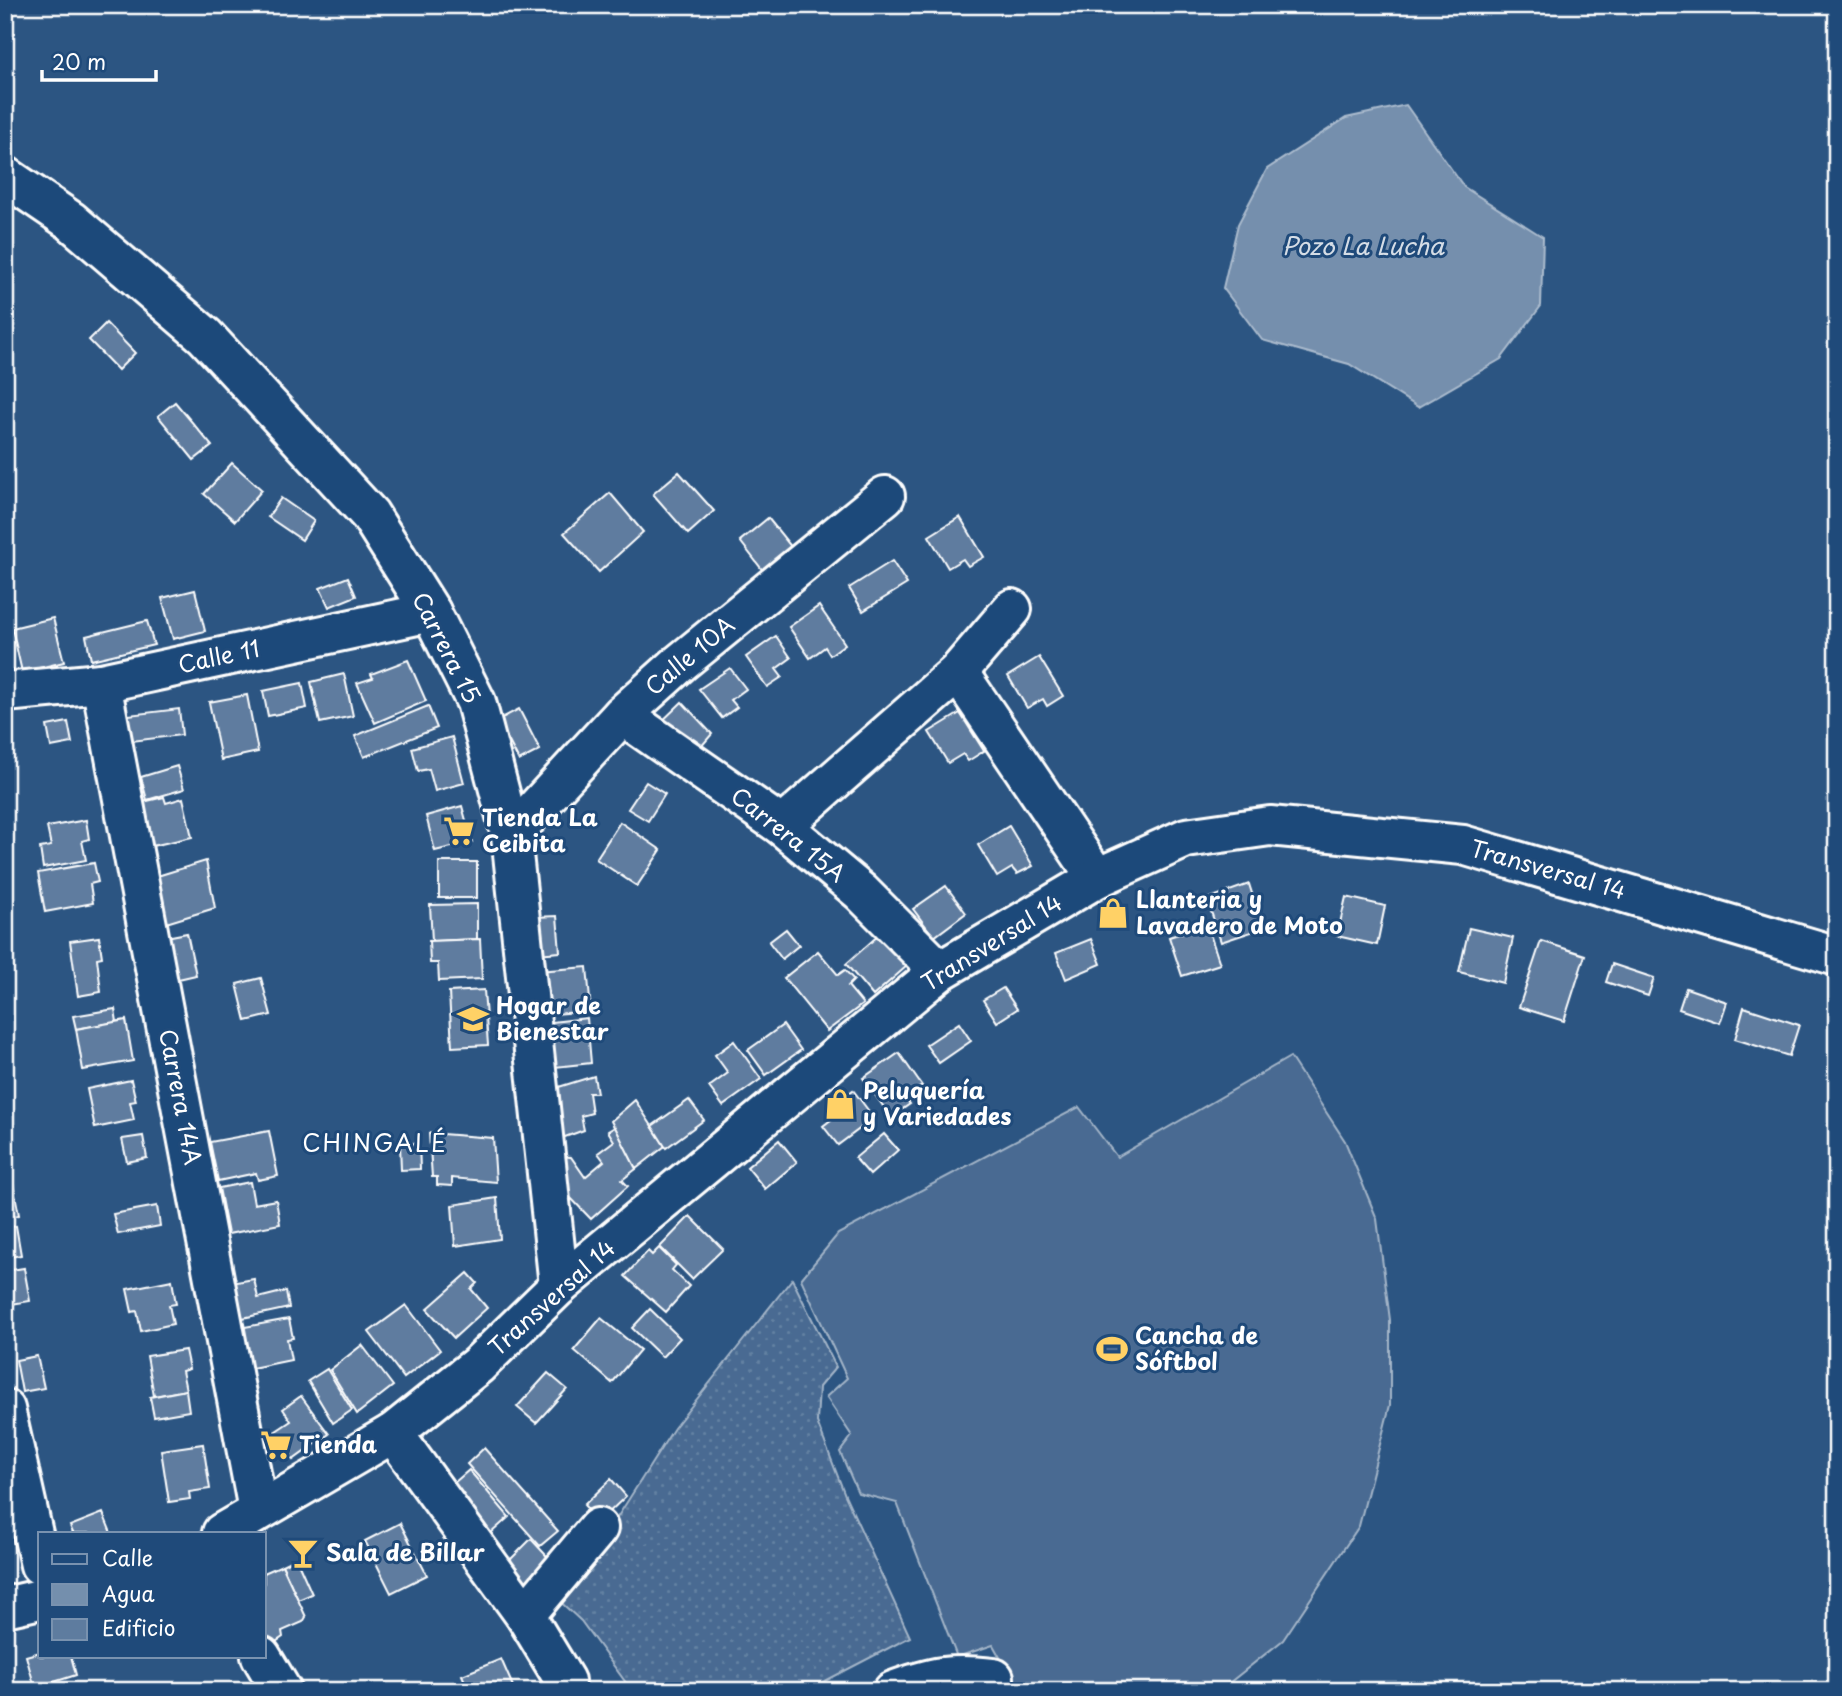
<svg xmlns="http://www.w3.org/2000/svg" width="1842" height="1696" viewBox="0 0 1842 1696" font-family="'Playpen Sans',sans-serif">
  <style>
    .grass { fill: url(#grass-dots); stroke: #a4b5c8; stroke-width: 2 }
    .pitch { fill: #486b92; stroke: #a4b5c8; stroke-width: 2 }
    .water { fill: #748fad; stroke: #acbcce; stroke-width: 2 }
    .building { fill: #5e7c9f; stroke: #fff; stroke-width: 2 }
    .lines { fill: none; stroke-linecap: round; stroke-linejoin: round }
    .minor-casing { stroke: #fff; stroke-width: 44 }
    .minor { stroke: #1f4a7a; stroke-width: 38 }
    .labels { text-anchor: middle; stroke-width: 6; stroke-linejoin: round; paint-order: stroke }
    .street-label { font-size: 23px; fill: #fff; stroke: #1f4a7a }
    .poi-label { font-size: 23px; font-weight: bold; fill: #fff; stroke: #1f4a7a; text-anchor: start }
    .water-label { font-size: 24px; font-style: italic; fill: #d5dde6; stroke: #1f4a7a }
    .neighbourhood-label { font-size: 24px; letter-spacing: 2px; fill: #fff; stroke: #1f4a7a }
  </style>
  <defs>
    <pattern id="grass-dots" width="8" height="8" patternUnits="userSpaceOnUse" patternTransform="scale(1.75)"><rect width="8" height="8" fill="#486b92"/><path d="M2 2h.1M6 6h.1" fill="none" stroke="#6381a2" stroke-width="1.8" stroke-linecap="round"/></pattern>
  </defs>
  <rect width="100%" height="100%" fill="#2c5582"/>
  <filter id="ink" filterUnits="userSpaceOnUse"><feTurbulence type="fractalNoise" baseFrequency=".0143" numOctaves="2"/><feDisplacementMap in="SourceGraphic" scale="14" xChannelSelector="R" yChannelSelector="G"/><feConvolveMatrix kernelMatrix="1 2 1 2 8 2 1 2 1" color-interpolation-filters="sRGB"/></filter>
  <g filter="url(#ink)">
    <!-- grass -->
    <path class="grass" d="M792,1279L836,1367L819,1387L817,1422L845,1495L910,1637L806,1691H632L581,1621L555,1597L615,1521L674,1428Z"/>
    <!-- pitch -->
    <path class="pitch" d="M1290,1057L1345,1141L1377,1219L1390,1320V1405L1359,1526L1283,1640L1219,1691H1019L993,1645L957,1657L897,1503L858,1493L840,1452L852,1436L826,1397L847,1378L801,1279L838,1234L1079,1107L1117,1157Z"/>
    <!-- water -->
    <path class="water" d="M1406,105L1464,187L1543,237L1541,306L1501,359L1418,407L1349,364L1262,340L1223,288L1238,224L1267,169L1346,118Z"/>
    <!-- building -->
    <g class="building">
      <path d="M106,323L135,353L118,370L89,340Z"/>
      <path d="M175,402L212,446L194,460L158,416Z"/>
      <path d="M232,463L262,490L235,521L204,494Z"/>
      <path d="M679,472L714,511L688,534L653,494Z"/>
      <path d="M610,493L643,532L599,572L564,533Z"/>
      <path d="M281,498L314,521L302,540L268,517Z"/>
      <path d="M960,517L984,557L968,566L963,559L948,568L929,536Z"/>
      <path d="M768,518L793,549L764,572L740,541Z"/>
      <path d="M892,561L907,584L863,611L849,588Z"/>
      <path d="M348,577L356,596L329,607L320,588Z"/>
      <path d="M195,590L205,631L173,639L162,598Z"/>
      <path d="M819,606L845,644L830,655L825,647L810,658L789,627Z"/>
      <path d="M53,618L64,662L22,672L12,628Z"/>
      <path d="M147,621L154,645L91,660L86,636Z"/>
      <path d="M776,636L791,658L776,669L782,677L767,687L746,657Z"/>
      <path d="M1039,657L1063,696L1047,706L1043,699L1027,708L1008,676Z"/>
      <path d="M408,660L426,701L375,723L357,683L373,678L371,674Z"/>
      <path d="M730,668L746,689L731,700L737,707L722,718L699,689Z"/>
      <path d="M344,674L353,716L320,723L311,682Z"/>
      <path d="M302,683L307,708L268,716L263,691Z"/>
      <path d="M247,695L258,752L221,760L209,702Z"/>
      <path d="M682,702L712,734L700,748L694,741L680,753L656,727Z"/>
      <path d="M428,706L437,728L364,757L355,736Z"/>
      <path d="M179,709L182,735L132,741L128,715Z"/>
      <path d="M519,709L540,750L519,761L498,720Z"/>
      <path d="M960,713L984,751L968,761L963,754L948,763L929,732Z"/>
      <path d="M68,722L72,743L51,747L47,726Z"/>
      <path d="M452,737L464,783L435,791L429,769L418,771L412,748Z"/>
      <path d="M177,766L184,789L147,800L141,777Z"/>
      <path d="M646,782L665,794L648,821L628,809Z"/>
      <path d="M164,797L166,803L183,798L192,837L152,846L143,802Z"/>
      <path d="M462,806L472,842L435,851L426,816Z"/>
      <path d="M86,820L89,839L82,841L86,860L43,868L40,848L51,846L47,827Z"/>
      <path d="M620,822L661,850L637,886L596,859Z"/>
      <path d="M1009,826L1033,866L1017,874L1012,868L997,877L978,845Z"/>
      <path d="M206,861L215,908L163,924L154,877Z"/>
      <rect x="439" y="862" width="38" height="36"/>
      <path d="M94,863L98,882L90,884L93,903L45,912L38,873Z"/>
      <path d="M1249,884L1263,928L1221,942L1207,899Z"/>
      <path d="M946,886L966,913L934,937L913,909Z"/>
      <path d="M1346,897L1385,906L1377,945L1337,936Z"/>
      <path d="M477,904V939L432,941L430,905Z"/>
      <path d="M557,916L560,952L537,954L534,917Z"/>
      <path d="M1207,925L1220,964L1182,976L1169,937Z"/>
      <path d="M1469,928L1513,938L1503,983L1459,972Z"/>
      <path d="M786,929L799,945L782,959L769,942Z"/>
      <path d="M187,933L196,975L174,980L166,937Z"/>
      <path d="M880,934L907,966L873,996L846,964Z"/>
      <path d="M99,937L102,957L97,958L101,992L78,996L70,941Z"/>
      <path d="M480,939L482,979L439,981L438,963H430L429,941Z"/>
      <path d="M1091,939L1101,964L1066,979L1056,953Z"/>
      <path d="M1541,941L1585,955L1564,1021L1519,1007Z"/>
      <path d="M818,951L838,975L845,970L854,980L848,986L863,1004L827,1031L784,978Z"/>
      <path d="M1612,964L1654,978L1648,996L1606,982Z"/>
      <path d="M587,967L591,1011L542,1015L538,971Z"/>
      <path d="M261,978L271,1015L246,1021L237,984Z"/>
      <path d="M1003,988L1017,1009L997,1022L983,1000Z"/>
      <path d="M1686,988L1727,1002L1720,1023L1679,1009Z"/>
      <path d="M484,990L488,1045L452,1047L449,992Z"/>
      <path d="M1744,1007L1799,1025L1789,1056L1735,1039Z"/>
      <path d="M115,1009L117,1022L76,1029L73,1016Z"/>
      <path d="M587,1018L591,1063L546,1068L543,1023Z"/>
      <path d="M126,1020L133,1061L83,1070L76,1029Z"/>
      <path d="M959,1023L971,1041L939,1063L926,1045Z"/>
      <path d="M783,1025L801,1050L766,1075L748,1050Z"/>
      <path d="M734,1041L761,1079L723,1106L709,1087L728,1073L715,1055Z"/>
      <path d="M899,1053L922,1086L905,1098L910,1104L891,1117L863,1078Z"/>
      <path d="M594,1076L597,1093H589L592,1113L581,1116L584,1130L557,1140L549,1090Z"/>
      <path d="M131,1080L136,1101L130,1102L134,1120L95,1128L87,1089Z"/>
      <path d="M853,1090L874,1118L838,1145L823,1126L841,1112L835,1104Z"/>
      <path d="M635,1100L665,1146L636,1169L611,1121Z"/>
      <path d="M689,1100L704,1120L666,1148L652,1126Z"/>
      <path d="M615,1127L636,1169L622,1180L628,1186L591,1219L566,1193L559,1156L571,1157L585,1177L604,1161L598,1153L614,1141L608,1131Z"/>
      <path d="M269,1131L278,1176L258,1180L256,1173L218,1181L210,1142Z"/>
      <path d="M429,1133L493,1138L496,1182L452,1178V1186L437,1185V1177H432Z"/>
      <path d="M884,1134L898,1150L870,1175L855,1158Z"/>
      <path d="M143,1136L147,1158L127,1162L122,1139Z"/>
      <path d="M779,1140L797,1162L765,1189L747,1167Z"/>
      <path d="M419,1143L420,1169L401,1170L400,1144Z"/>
      <path d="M12,1179L19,1215L5,1218V1180Z"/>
      <path d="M250,1182L254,1204L276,1200L280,1224L228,1234L219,1188Z"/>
      <path d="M497,1198L500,1239L455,1246L452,1205Z"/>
      <path d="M157,1206L160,1226L118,1234L113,1214Z"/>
      <path d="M690,1216L723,1249L692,1279L660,1247Z"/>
      <path d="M16,1226L21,1255L5,1258V1228Z"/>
      <path d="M659,1248L676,1265L672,1270L689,1286L666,1312L625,1276L648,1251L652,1255Z"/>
      <path d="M24,1268L30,1301L5,1305V1271Z"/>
      <path d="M468,1273L477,1283L471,1289L487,1308L454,1338L427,1309Z"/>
      <path d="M254,1279L258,1298L286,1291L289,1308L238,1319L231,1283Z"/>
      <path d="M172,1280L176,1304L169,1305L173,1324L141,1331L137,1311L132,1312L127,1289Z"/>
      <path d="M406,1305L440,1350L404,1378L369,1332Z"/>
      <path d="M650,1309L680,1338L662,1357L632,1328Z"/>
      <path d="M601,1318L640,1350L612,1383L574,1350Z"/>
      <path d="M289,1319L293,1338L287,1339L291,1360L247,1369L239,1328Z"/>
      <path d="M362,1345L393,1386L357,1414L330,1370Z"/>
      <path d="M185,1350L189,1369L182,1371L186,1390L154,1396L147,1356Z"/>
      <path d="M37,1356L44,1388L22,1392L16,1360Z"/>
      <path d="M327,1369L352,1410L333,1423L308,1381Z"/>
      <path d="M548,1373L567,1389L536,1423L517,1407Z"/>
      <path d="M186,1390L189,1411L154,1417L150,1397Z"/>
      <path d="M301,1396L329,1434L293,1460L273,1433L291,1421L283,1409Z"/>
      <path d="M203,1444L210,1489L189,1492L190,1499L169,1502L161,1450Z"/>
      <path d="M484,1448L558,1531L540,1546L467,1464Z"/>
      <path d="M469,1470L509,1517L481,1542L440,1495Z"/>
      <path d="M611,1479L626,1496L599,1522L584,1505Z"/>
      <path d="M103,1513L111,1533H73L70,1526Z"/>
      <path d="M400,1523L427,1575L391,1593L365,1541Z"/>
      <path d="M531,1539L556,1566L524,1596L500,1570Z"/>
      <path d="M296,1558L312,1594L298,1600L282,1565Z"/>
      <path d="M282,1565L306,1617L303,1622L282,1631L283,1637L271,1645L264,1631V1573Z"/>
      <path d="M40,1652V1656H71L76,1675L35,1688L26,1656Z"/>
      <path d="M501,1659L515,1691H469L462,1675Z"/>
    </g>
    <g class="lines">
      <defs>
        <g id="minor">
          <path d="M5,176L71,221L205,336L370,515L431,612L476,702L511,835L559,1286"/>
          <path d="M958,672L1012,609"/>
          <path d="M101,683L258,1510"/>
          <path d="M5,692L101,683L431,612"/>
          <path d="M622,715L782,826L861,892L940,971"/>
          <path d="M782,826L958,672L1097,878"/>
          <path d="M511,835L622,715L680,663L885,496"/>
          <path d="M5,1409L40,1565"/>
          <path d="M393,1433L525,1615L565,1681L562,1691"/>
          <path d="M222,1533L393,1433L478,1365L559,1286L940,971L1097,878L1186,838L1270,826L1463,845L1837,956"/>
          <path d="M5,1607L40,1599"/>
          <path d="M525,1615L598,1528"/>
          <path d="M261,1656L282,1691"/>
          <path d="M893,1691C933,1676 951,1673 994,1678"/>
        </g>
      </defs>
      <!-- minor casing -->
      <use href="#minor" class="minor-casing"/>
      <!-- minor -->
      <use href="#minor" class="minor"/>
    </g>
  </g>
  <!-- icons -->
  <defs>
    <symbol id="supermarket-bare" viewBox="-9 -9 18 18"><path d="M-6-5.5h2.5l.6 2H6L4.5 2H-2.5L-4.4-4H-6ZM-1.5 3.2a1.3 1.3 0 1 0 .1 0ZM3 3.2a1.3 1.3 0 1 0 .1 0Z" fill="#ffd166" stroke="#1f4a7a" stroke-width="2.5" paint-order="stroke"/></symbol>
    <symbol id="shop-bare" viewBox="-9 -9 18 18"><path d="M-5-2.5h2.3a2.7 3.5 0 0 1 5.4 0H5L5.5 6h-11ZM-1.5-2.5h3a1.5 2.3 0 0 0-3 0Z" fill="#ffd166" stroke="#1f4a7a" stroke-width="2.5" paint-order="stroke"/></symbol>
    <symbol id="school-bare" viewBox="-9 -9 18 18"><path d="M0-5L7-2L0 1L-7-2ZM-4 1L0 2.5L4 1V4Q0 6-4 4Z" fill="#ffd166" stroke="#1f4a7a" stroke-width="2.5" paint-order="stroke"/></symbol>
    <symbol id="stadium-bare" viewBox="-9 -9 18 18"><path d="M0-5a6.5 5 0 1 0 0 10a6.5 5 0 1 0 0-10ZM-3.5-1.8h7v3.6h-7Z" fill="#ffd166" stroke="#1f4a7a" stroke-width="2.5" paint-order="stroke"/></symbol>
    <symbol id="bar-bare" viewBox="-9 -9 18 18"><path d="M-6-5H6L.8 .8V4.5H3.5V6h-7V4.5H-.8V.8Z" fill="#ffd166" stroke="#1f4a7a" stroke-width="2.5" paint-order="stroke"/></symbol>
  </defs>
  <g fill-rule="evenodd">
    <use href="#supermarket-bare" x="437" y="809" width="44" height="44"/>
    <use href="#shop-bare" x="1091" y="891" width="44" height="44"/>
    <use href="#school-bare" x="451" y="997" width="44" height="44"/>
    <use href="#shop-bare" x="818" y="1082" width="44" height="44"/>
    <use href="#stadium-bare" x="1090" y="1327" width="44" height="44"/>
    <use href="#supermarket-bare" x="254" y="1423" width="44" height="44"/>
    <use href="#bar-bare" x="281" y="1531" width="44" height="44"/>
  </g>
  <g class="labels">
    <!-- street labels -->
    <g class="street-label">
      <text transform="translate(446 648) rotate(63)" y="8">Carrera 15</text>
      <text transform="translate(690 656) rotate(-40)" y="8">Calle 10A</text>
      <text transform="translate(219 657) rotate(-12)" y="8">Calle 11</text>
      <text transform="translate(788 835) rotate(38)" y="8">Carrera 15A</text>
      <text transform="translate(1548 870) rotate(16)" y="8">Transversal 14</text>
      <text transform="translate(992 943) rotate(-32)" y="8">Transversal 14</text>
      <text transform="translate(180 1097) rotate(79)" y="8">Carrera 14A</text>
      <text transform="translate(552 1298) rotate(-42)" y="8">Transversal 14</text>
    </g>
    <!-- poi labels -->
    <g class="poi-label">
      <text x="482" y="826">Tienda La<tspan x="482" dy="26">Ceibita</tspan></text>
      <text x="1136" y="908">Llanteria y<tspan x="1136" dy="26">Lavadero de Moto</tspan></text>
      <text x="496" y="1014">Hogar de<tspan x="496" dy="26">Bienestar</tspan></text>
      <text x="863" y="1099">Peluquería<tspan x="863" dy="26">y Variedades</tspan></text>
      <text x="1135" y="1344">Cancha de<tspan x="1135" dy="26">Sóftbol</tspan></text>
      <text x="299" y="1453">Tienda</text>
      <text x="326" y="1561">Sala de Billar</text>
    </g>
    <!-- water labels -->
    <g class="water-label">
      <text x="1363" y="255">Pozo La Lucha</text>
    </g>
    <!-- neighbourhood labels -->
    <g class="neighbourhood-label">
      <text x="375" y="1152">CHINGALÉ</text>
    </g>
  </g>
  <!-- margin -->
  <rect width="1842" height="1696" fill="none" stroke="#1f4a7a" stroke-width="28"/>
  <rect x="14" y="14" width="1814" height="1668" fill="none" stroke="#fff" stroke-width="2.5" filter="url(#ink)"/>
  <!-- legend -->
  <rect x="38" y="1532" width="228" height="126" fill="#1f4a7a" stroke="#7992af" stroke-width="2"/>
  <rect x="52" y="1554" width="35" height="10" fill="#1f4a7a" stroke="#7992af" stroke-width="2"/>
  <text x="102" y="1566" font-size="21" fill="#ffffff">Calle</text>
  <rect x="52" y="1584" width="35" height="21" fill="#748fad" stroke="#7992af" stroke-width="2"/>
  <text x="102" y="1602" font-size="21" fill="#ffffff">Agua</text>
  <rect x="52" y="1619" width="35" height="21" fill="#5e7c9f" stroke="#7992af" stroke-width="2"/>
  <text x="102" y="1636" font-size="21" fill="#ffffff">Edificio</text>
  <!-- scale -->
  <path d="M42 70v10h114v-10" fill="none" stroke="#ffffff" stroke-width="3.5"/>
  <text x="52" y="70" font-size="21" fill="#ffffff" stroke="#1f4a7a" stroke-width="5" paint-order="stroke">20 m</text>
</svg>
